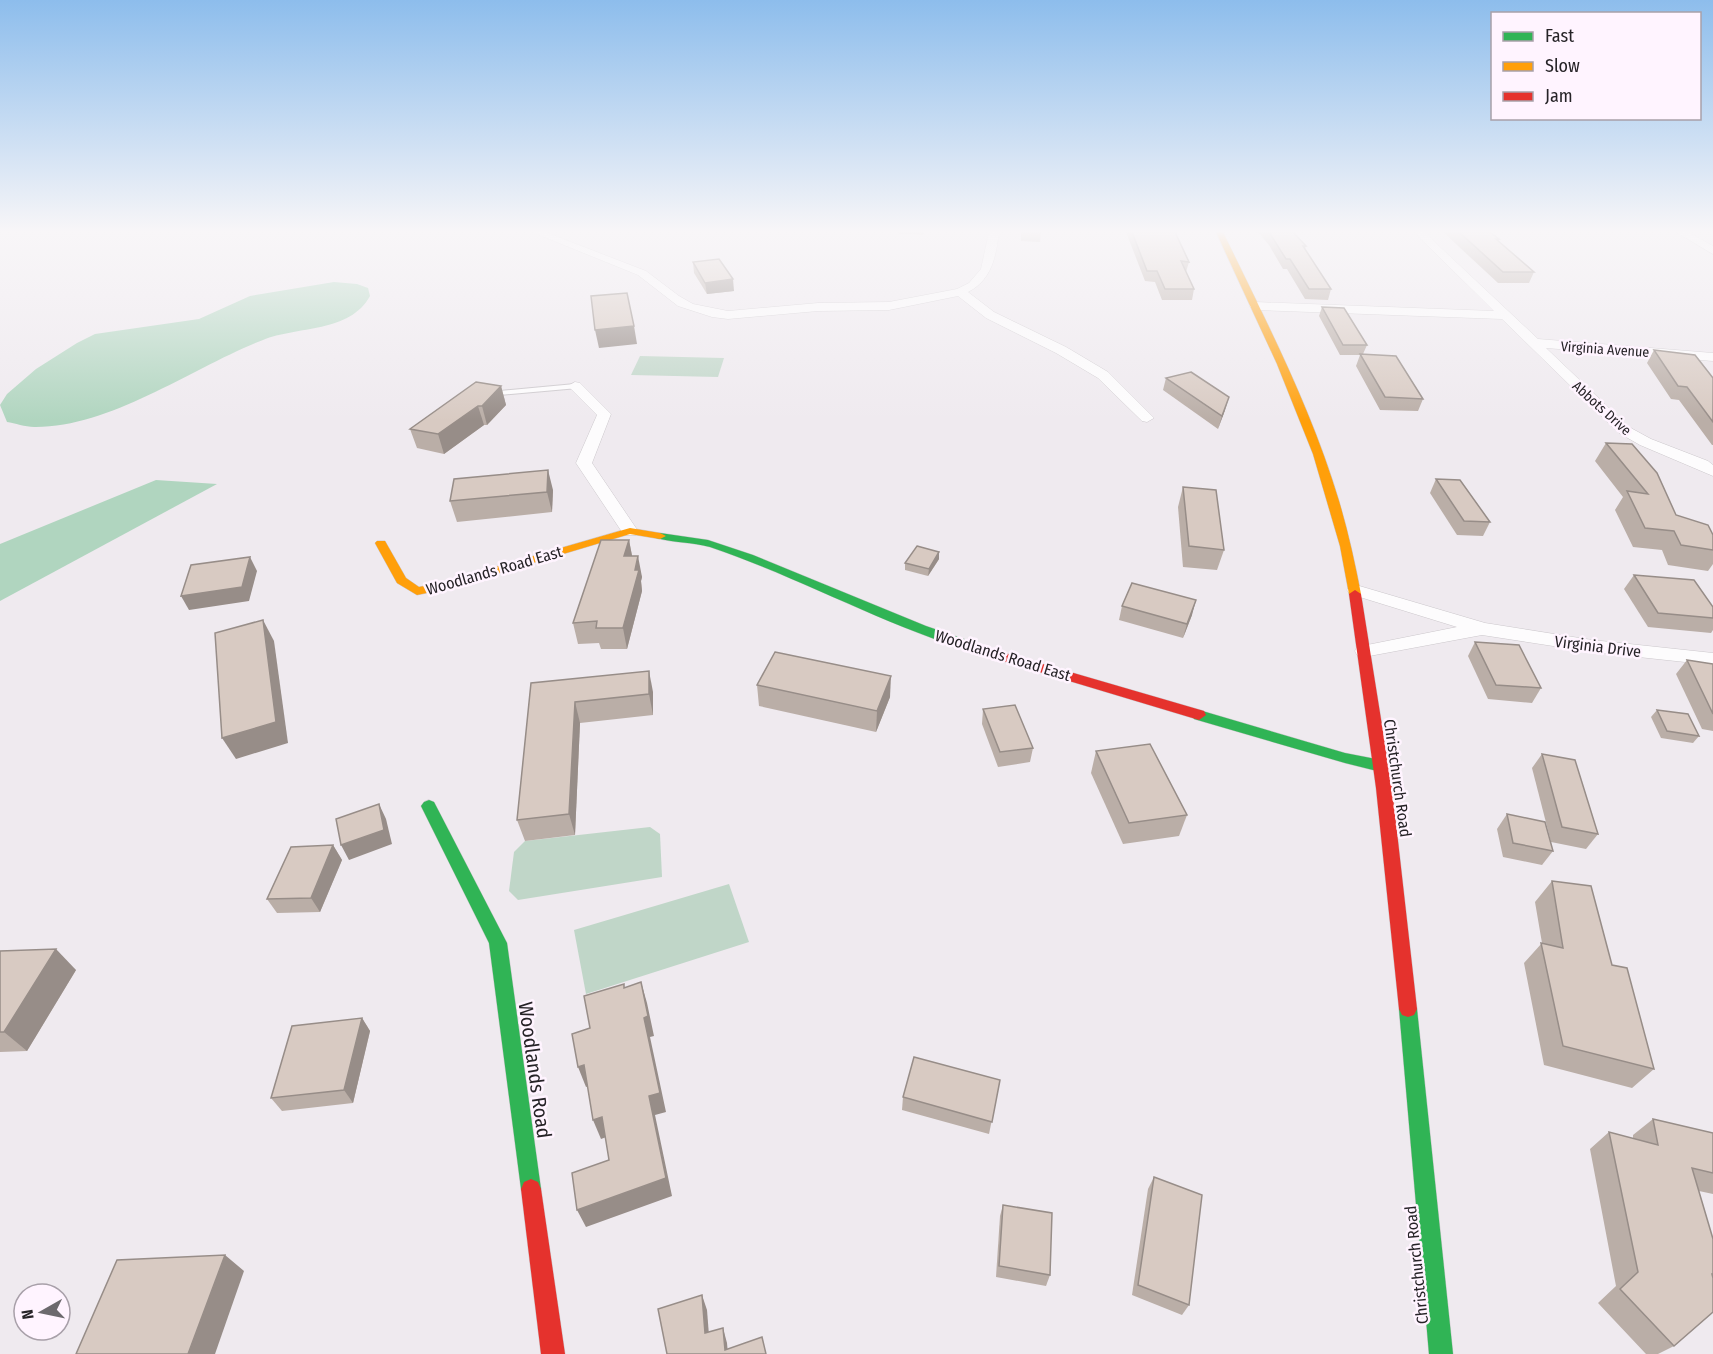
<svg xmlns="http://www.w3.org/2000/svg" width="1713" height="1354" viewBox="0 0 1713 1354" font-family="'Fira Sans Condensed',sans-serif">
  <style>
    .green { fill: #c0d6c8 }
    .forest { fill: #b0d5bf }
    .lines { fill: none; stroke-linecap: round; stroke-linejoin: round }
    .lane-casing { stroke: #ccc8cc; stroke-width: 2 }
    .street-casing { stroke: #ccc8cc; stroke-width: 1 }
    .fast-casing { stroke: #ccc8cc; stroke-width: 1 }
    .slow-casing { stroke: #ccc8cc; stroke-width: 1 }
    .jam-casing { stroke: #ccc8cc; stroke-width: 1 }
    .lane { fill: #fdfcfd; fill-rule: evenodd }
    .street { fill: #fdfcfd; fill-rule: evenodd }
    .fast { fill: #30b455; fill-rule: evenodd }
    .slow { fill: #ff9f0a; fill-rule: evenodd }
    .jam { fill: #e5322d; fill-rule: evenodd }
    .wall { fill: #baaea7 }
    .shaded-wall { fill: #978d88 }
    .building { fill: #d8cac2; stroke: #978d88; stroke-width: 1.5 }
    .labels { text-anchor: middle; stroke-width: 5; stroke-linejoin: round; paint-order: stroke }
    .far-street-label { font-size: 14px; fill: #262327; stroke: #fff4ff }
    .street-label { font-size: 16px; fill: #262327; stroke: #fff4ff }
    .near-street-label { font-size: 20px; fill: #262327; stroke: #fff4ff }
  </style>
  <rect width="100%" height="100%" fill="#efeaef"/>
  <!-- green -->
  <g class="green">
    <path d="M640,356L724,358L718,377L631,375Z"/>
    <path d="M650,827L660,834L662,877L518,900L509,891L514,852L525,841Z"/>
    <path d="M729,884L749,942L586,994L574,930Z"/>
  </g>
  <!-- forest -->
  <g class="forest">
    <path d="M334,282L357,284L368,288L370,296C350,333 297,326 263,340C193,367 111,428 34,427C25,427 15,423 7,422L0,405L7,394L36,369L77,343L95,334L199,319L250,296Z"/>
    <path d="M156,480L217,484L0,601V544Z"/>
  </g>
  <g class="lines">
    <defs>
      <path id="lane" d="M575,384H578V388L489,396L485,394L489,392Z"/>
      <g id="street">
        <path d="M532,232H545L646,271L679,296L693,304L728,311L818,303L889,302L957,289L969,283L981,269L989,232H999C996,256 992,280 968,292L994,312L1066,347L1108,372L1154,418L1147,422L1142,421L1098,378L1056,353L986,318L958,296L889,310L818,311L728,319L712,317L678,306L638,275Z"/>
        <path d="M1414,232H1424L1538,339L1713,353V361L1546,348L1629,427L1651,439L1708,461L1713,465V476L1640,445L1619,433L1502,319L1255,310L1249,306L1255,302L1494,311Z"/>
        <path d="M1676,232H1688L1713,246V254Z"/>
        <path d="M575,382L580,383L611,414L592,463L638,531L636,535H624L576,463L597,415L568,386Z"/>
        <path d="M1356,585L1485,623L1592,640L1713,653V665L1592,652L1482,635L1364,657L1357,655L1355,651L1357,647L1457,627L1350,594L1347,590L1350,586Z"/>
      </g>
      <g id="fast">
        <path d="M660,533L708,540L753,555L926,626L996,650L998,653L991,657C894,631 805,579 710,547C692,542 674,543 656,538V534Z"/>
        <path d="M1199,710L1345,753L1381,760L1386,762L1388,766L1386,770L1381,772L1345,763L1194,719L1192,715Z"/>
        <path d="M429,800L434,802L507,943L541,1189L538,1196L531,1199L524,1196L521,1189L489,943L421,806L424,802Z"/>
        <path d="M1408,1001L1414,1003L1417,1009L1453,1354H1429L1399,1009L1402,1003Z"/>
      </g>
      <g id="slow">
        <path d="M1216,232H1223C1265,319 1311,407 1339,501C1348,531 1355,563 1361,594L1359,597L1355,598L1349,594L1340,546L1313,454L1277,364Z"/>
        <path d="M630,528L660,533L666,536L660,539L630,534L446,589L417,595L397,583L375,543L377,541H385L406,578L419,587L440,583Z"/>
      </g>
      <g id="jam">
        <path d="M1355,590L1361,594L1392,788L1417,1009L1414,1015L1408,1017L1402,1015L1399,1009L1376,788L1349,594Z"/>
        <path d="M991,649L1204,711L1206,715L1199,720L986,656L984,653Z"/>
        <path d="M531,1179L538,1182L541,1189L565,1354H541L521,1189L524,1182Z"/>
      </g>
    </defs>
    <!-- lane casing -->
    <use href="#lane" class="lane-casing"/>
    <!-- street casing -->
    <use href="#street" class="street-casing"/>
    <!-- fast casing -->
    <use href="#fast" class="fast-casing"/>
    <!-- slow casing -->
    <use href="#slow" class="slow-casing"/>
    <!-- jam casing -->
    <use href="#jam" class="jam-casing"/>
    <!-- lane -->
    <use href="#lane" class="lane"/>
    <!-- street -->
    <use href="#street" class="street"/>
    <!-- fast -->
    <use href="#fast" class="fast"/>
    <!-- slow -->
    <use href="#slow" class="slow"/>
    <!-- jam -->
    <use href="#jam" class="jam"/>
  </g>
  <!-- wall -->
  <g class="wall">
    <path d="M899,232H924L923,235L899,234Z"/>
    <path d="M1021,232H1041L1040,242L1021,241Z"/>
    <path d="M1126,232H1175L1189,262L1186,272L1194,289L1192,300H1162L1155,282L1145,281Z"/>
    <path d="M1258,232H1293L1306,246L1305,249L1331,289L1328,300L1305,299L1287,269H1283L1269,245Z"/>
    <path d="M1443,232H1490L1499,239L1498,241L1534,272L1529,283H1498Z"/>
    <path d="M693,262L734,291L707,294L694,273Z"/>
    <path d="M1322,307L1367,345L1363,354L1423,399L1418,411L1380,410L1356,366L1360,355H1340L1319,316Z"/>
    <path d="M1654,350L1713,378V445H1712L1679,400L1671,399L1647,363Z"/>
    <path d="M1166,378L1225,410L1218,429L1163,390Z"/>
    <path d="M501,386L506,405L487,425H484L444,454L417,448L410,429Z"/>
    <path d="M1606,443L1676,515L1713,535V564L1708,571L1668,565L1662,550L1633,547L1615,510L1623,497L1595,461Z"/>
    <path d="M1436,479L1490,522L1483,536L1457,535L1430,493Z"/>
    <path d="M1183,487L1224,550L1217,570L1183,567L1178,507Z"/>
    <path d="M553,490L552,512L457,522L450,501Z"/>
    <path d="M629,540L632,556L642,577L641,581L642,591L627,649H601L599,643L578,644L573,623Z"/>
    <path d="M939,559L928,576L905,570V563Z"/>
    <path d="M1634,575L1713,607V630L1711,633L1648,627L1624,589Z"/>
    <path d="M1122,606L1192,615L1183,638L1119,620Z"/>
    <path d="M1475,642L1541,688L1532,703L1488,699L1468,656Z"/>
    <path d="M1687,660L1713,664V731L1702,729L1676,674Z"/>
    <path d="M531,683L653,692V715L580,723L575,835L525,841L517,820Z"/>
    <path d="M757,685L890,697L876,732L759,706Z"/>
    <path d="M983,709L1033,748L1030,762L998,767L982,724Z"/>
    <path d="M1657,710L1699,736L1693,743L1661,738L1651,717Z"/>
    <path d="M1096,751L1187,815L1179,836L1123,844L1091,773Z"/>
    <path d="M1542,754L1598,834L1586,849L1551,842L1532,768Z"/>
    <path d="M1507,814L1553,851L1542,865L1503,857L1497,829Z"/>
    <path d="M333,845L342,860L320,912L277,913L267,899Z"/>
    <path d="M1552,881L1612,965L1654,1069L1632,1088L1544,1065L1524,963L1542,943L1535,902Z"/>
    <path d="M0,951L76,970L27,1051L0,1052Z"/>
    <path d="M362,1018L370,1031L353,1103L282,1111L271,1098Z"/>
    <path d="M1000,1080L989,1134L902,1110L903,1097Z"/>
    <path d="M1653,1119L1713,1133V1194L1699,1191L1713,1239V1312L1674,1346L1658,1354H1646L1598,1303L1616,1286L1590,1149L1609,1132L1633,1139V1135Z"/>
    <path d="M1154,1177L1189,1305L1182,1315L1132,1295L1148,1189Z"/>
    <path d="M1003,1205L1050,1275L1046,1286L996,1277L1000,1216Z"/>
  </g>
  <!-- shaded-wall -->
  <g class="shaded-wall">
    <path d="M733,279L734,291L707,294L705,283Z"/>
    <path d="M634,326L637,344L599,348L595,330Z"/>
    <path d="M501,386L506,405L487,425L482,406Z"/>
    <path d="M1229,397L1225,410L1218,429L1222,416Z"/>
    <path d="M478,406L484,425L444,454L438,434Z"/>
    <path d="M548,470L553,490L552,512L547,492Z"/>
    <path d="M629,540L633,561L624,556Z"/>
    <path d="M939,552V559L928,576L929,569Z"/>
    <path d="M638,556L642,577L641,581L642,591L627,649L623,628Z"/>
    <path d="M250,557L257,571L249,601L189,610L181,596Z"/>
    <path d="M1196,600L1192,615L1183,638L1187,624Z"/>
    <path d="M263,620L274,641L288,743L236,759L222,738Z"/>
    <path d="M649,671L653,692V715L649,694Z"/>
    <path d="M891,676L890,697L876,732L877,711Z"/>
    <path d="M575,702L580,723L575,835L569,814Z"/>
    <path d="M379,804L386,819L392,844L349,860L341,845Z"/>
    <path d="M333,845L342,860L320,912L311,898Z"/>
    <path d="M56,949L76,970L27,1051L4,1032Z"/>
    <path d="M641,982L647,1003L654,1036L650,1037L666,1112L655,1115L672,1196L586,1227L577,1210L666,1178L649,1096Z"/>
    <path d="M362,1018L370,1031L353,1103L344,1090Z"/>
    <path d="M584,1065L592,1085L586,1087L578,1067Z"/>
    <path d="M602,1117L609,1136L601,1139L593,1120Z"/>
    <path d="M225,1255L244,1271L215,1354H188Z"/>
    <path d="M702,1295L707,1310L710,1348L705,1333Z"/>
    <path d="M723,1328L727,1343L728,1354L725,1350Z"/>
  </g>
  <!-- building -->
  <g class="building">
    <path d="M1132,232H1175L1189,262L1181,261L1194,289H1165L1157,271H1147Z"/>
    <path d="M1269,232H1293L1306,246H1303L1331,289H1309L1290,259H1286Z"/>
    <path d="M1459,232H1490L1499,239H1496L1534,272H1503Z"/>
    <path d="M719,259L733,279L705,283L693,262Z"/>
    <path d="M627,293L634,326L595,330L591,296Z"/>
    <path d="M1322,307L1344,308L1367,345H1343Z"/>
    <path d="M1654,350L1695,355L1713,378V422L1687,387L1678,386Z"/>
    <path d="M1360,354L1396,356L1423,399L1385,397Z"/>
    <path d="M1191,372L1229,397L1222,416L1166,378Z"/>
    <path d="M476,382L501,386L482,406H478L438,434L410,429Z"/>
    <path d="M1606,443L1632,444L1657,473L1676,515L1708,525L1713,535V550L1681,545L1674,531L1645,528L1627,491L1648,494Z"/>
    <path d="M548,470L547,492L450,501L454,479Z"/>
    <path d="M1436,479L1460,480L1490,522L1464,521Z"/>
    <path d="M1183,487L1216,490L1224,550L1189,546Z"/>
    <path d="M601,540H629L624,556H638L635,570H639L623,628H596L597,621L573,623Z"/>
    <path d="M917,546L939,552L929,569L905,563Z"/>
    <path d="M250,557L242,587L181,596L191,565Z"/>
    <path d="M1634,575L1694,580L1713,607V618L1658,613Z"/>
    <path d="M1132,583L1196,600L1187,624L1122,606Z"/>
    <path d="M263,620L276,722L222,738L215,633Z"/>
    <path d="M1475,642L1519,645L1541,688L1496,685Z"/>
    <path d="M775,652L891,676L877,711L757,685Z"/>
    <path d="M1687,660L1713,664V714Z"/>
    <path d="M649,671V694L575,702L569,814L517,820L531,683Z"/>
    <path d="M1015,705L1033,748L1000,752L983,709Z"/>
    <path d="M1657,710L1688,714L1699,736L1667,731Z"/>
    <path d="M1150,744L1187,815L1129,823L1096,751Z"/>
    <path d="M1542,754L1575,760L1598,834L1562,827Z"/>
    <path d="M379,804L384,830L341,845L336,819Z"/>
    <path d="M1507,814L1545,822L1553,851L1513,843Z"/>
    <path d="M333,845L311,898L267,899L291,847Z"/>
    <path d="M1552,881L1591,886L1612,965L1627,968L1654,1069L1563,1046L1541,943L1563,948Z"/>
    <path d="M56,949L4,1032H0V951Z"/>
    <path d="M641,982L648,1016L644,1018L660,1093L649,1096L666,1178L577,1210L572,1173L609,1160L602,1117L593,1120L584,1065L578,1067L572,1034L590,1028L584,996L624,984V988Z"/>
    <path d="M362,1018L344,1090L271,1098L292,1026Z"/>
    <path d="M914,1057L1000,1080L992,1122L903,1097Z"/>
    <path d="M1653,1119L1713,1133V1173L1692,1168L1713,1239V1274H1712L1713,1278V1312L1674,1346L1620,1289L1638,1272L1609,1132L1658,1145Z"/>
    <path d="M1154,1177L1202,1195L1189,1305L1138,1285Z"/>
    <path d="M1003,1205L1052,1213L1050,1275L999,1266Z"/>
    <path d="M225,1255L188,1354H76L117,1260Z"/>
    <path d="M702,1295L705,1333L723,1328L725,1350L762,1337L766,1354H667L658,1309Z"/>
  </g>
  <!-- sky -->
  <linearGradient id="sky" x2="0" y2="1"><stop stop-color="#8dbdec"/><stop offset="0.55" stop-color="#f8f6f8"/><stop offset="1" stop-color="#f8f6f8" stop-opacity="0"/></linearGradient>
  <rect width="1713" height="421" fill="url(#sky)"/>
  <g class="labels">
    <!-- far-street labels -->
    <g class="far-street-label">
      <text transform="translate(1605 349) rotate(4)" y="5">Virginia Avenue</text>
      <text transform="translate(1602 408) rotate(42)" y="5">Abbots Drive</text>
    </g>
    <!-- street labels -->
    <g class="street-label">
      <text transform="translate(494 570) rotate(-16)" y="6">Woodlands Road East</text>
      <text transform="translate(1598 646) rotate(7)" y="6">Virginia Drive</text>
      <text transform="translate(1003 655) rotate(17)" y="6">Woodlands Road East</text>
      <text transform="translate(1398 778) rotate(82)" y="6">Christchurch Road</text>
      <text transform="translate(1416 1265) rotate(-96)" y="6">Christchurch Road</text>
    </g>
    <!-- near-street labels -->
    <g class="near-street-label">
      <text transform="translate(535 1070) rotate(82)" y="7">Woodlands Road</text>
    </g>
  </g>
  <!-- legend -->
  <rect x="1491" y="12" width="210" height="108" fill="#fff4ff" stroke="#a8a0a9" stroke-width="1.5"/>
  <rect x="1503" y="32" width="30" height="9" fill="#30b455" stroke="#a8a0a9" stroke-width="1.5"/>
  <text x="1545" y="42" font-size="18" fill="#262327">Fast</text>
  <rect x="1503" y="62" width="30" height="9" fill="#ff9f0a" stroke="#a8a0a9" stroke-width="1.5"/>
  <text x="1545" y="72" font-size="18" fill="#262327">Slow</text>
  <rect x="1503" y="92" width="30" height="9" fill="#e5322d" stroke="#a8a0a9" stroke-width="1.5"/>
  <text x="1545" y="102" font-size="18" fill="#262327">Jam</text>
  <!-- north arrow -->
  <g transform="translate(42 1312) rotate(261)"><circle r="28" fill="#fff4ff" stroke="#a8a0a9" stroke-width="1.5"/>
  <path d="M0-4.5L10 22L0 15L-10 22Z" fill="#6c696d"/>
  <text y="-9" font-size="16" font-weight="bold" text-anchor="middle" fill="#262327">N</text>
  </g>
</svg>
